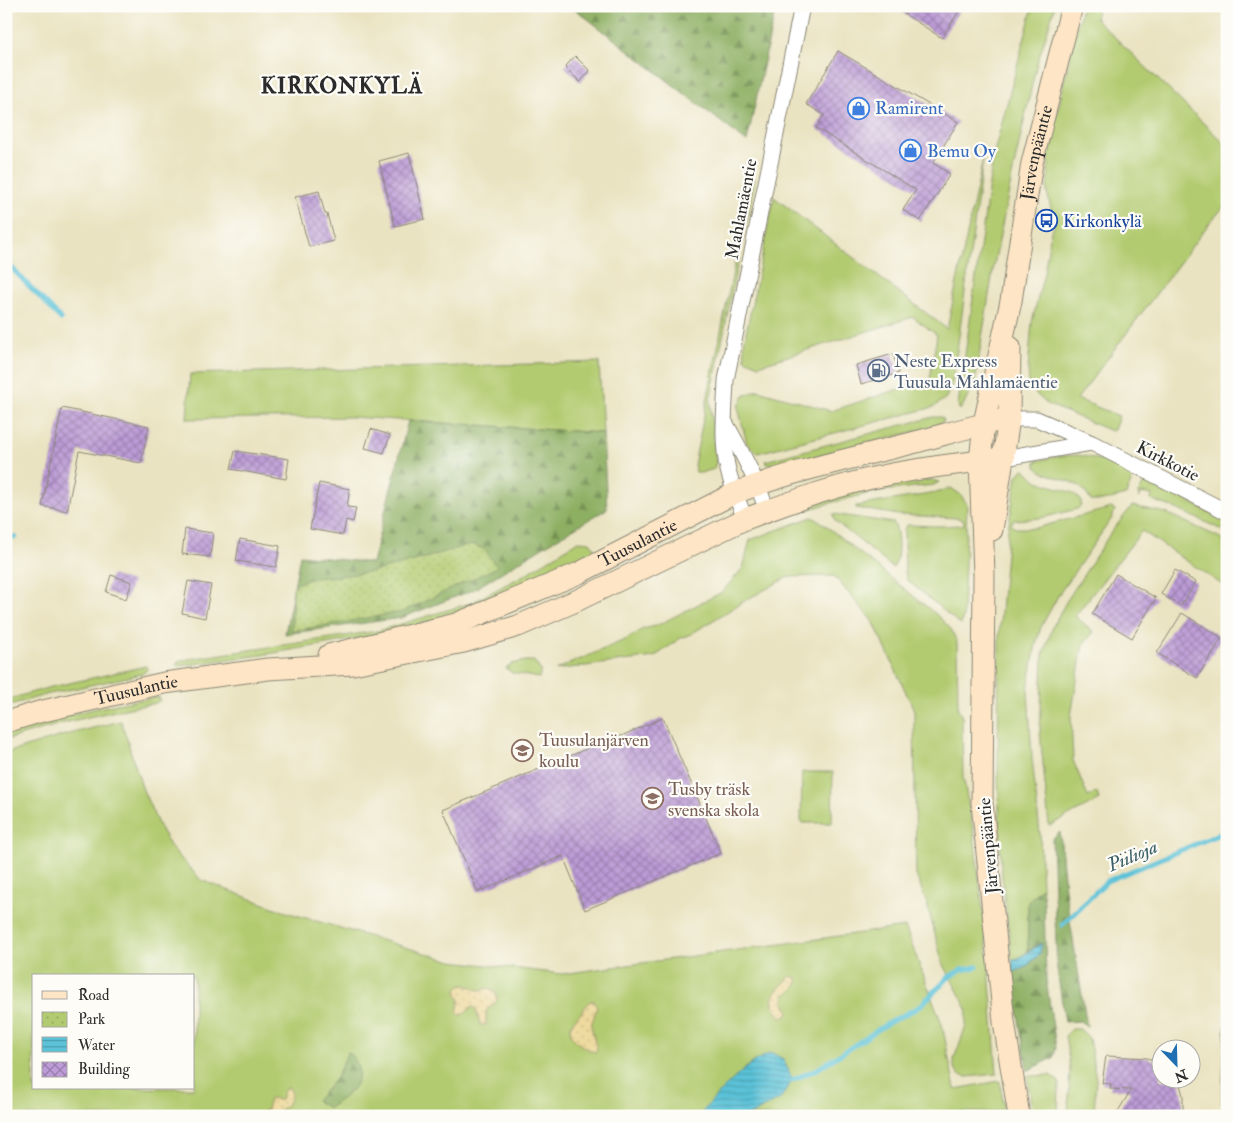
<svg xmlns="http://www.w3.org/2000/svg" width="1233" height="1122" viewBox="0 0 1233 1122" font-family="'IM FELL Double Pica',serif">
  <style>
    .green { fill: #b2cb70; stroke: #6e7b4e; fill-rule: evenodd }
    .forest { fill: url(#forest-firs); stroke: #5c6d46 }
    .sand { fill: url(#sand-dots); stroke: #8c8264 }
    .park { fill: url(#park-dots); stroke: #6e7b4e }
    .water { fill: url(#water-rules); stroke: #437682 }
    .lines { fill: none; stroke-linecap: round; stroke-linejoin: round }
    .stream { stroke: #5bc2d8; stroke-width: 5 }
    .building { fill: url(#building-cross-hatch) }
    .street-casing { stroke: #8a8776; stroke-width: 17 }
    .secondary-casing { stroke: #8a8776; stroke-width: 23 }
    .street { stroke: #fff; stroke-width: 15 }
    .secondary { stroke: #fde5c5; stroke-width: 21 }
    .labels { text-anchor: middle; stroke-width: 4.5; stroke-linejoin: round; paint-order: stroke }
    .shop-label { font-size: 18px; fill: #366cbe; stroke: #fdfcf7; text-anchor: start }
    .street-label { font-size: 18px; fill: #2b2b2b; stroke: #fdfcf7 }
    .transit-label { font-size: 18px; fill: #164399; stroke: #fdfcf7; text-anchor: start }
    .service-label { font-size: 18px; fill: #4e5e75; stroke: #fdfcf7; text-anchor: start }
    .education-label { font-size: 18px; fill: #785e54; stroke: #fdfcf7; text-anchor: start }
    .water-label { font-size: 19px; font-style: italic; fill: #3c6068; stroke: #fdfcf7 }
    .district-label { font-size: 22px; font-weight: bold; letter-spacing: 1px; fill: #2b2b2b; stroke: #fdfcf7 }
  </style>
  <defs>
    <pattern id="forest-firs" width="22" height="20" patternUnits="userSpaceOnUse" patternTransform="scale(1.25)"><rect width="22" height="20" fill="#8daf62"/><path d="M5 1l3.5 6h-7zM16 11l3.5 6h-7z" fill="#738f51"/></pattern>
    <pattern id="sand-dots" width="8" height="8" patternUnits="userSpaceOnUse" patternTransform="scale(1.25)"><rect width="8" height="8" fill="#eeda9e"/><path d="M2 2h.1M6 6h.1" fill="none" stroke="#cb8" stroke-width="1.8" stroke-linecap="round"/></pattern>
    <pattern id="park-dots" width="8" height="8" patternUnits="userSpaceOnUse" patternTransform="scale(1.25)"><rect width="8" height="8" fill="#b2cb70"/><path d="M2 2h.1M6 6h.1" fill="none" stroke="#99ae61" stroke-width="1.8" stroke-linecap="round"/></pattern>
    <pattern id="water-rules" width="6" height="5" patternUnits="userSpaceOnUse" patternTransform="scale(1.25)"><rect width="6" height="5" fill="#5bc2d8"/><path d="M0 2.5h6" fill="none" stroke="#4b9eaf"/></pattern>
    <pattern id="building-cross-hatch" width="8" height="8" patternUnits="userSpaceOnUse" patternTransform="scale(1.25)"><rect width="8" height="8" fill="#bc9bd6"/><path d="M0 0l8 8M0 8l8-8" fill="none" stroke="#997fae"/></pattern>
  </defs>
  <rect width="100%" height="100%" fill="#fdfcf7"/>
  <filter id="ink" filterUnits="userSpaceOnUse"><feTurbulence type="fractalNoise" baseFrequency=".02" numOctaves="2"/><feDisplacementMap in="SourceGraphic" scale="10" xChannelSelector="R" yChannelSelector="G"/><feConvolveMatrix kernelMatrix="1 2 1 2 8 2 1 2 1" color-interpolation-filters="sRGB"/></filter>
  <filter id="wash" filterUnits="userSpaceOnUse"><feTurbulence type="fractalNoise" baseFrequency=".0096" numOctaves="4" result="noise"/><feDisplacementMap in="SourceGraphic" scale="20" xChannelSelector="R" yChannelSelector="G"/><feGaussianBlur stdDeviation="1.12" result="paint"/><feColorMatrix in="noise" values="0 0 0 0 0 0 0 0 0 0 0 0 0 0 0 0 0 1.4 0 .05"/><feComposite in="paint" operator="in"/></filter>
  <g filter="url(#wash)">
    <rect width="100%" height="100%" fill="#eae3c1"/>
    <!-- green -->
    <g class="green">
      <path d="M1033,6H1055L1036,67L1013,171L994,265L974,386L961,409H959L958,405L993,156Z"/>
      <path d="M1082,6H1098L1095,18L1227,146V203L1208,225L1077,399L1119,416L1114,430L1111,431L1047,404L1036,394L1029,383L1028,369L1032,322L1044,273L1051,231L1054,227L1055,219L1052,213L1047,192L1049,153L1064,81Z"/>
      <path d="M983,159L953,380L946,398L934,407L758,453L747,444L738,407L744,396L758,390L831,411L930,379L937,335L913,317L759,365L745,359L744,343L774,197L947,329Z"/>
      <path d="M752,178L755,179L710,401L716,462L714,469L701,473L696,472L694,465Z"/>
      <path d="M599,362L603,433L351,417L187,419L190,374Z"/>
      <path d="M933,417H942L944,421L930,428L806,459L778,465L766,463L765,461Z"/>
      <path d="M1079,455L1106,461L1135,472L1126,495L1103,501H1091C1088,497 1084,489 1079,486C1065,478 1047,477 1036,467V461L1060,456Z"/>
      <path d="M1024,468L1037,481L1073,493L1081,500V506L1077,509L1041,518L1014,520L1011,524L1015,528H1036L1111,508L1115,510L1112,518L1059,594L1041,627L1036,644L1028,689L1032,758L1040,834L1042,887L1028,902V951L1019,958L1012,960L1001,869L998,776L999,636L1008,529L1017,476Z"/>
      <path d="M932,480L939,482L934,485C907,488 880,490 854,497C802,509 753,528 704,549L722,536L841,494L911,481Z"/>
      <path d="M1150,481L1227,522V532L1172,507L1151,500L1152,495L1141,493L1139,498L1138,493L1144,484Z"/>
      <path d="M951,488L960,494L967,504L963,617L961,625L907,580L905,572L904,529L907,525L938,526L963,525L964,520L957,518L899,515L856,508V506L936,493Z"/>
      <path d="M1132,506L1166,513L1227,541V588L1142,531L1075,616L1094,632L1083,644L1071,716L1073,760L1088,797L1097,792L1099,800L1049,826L1040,732L1043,655L1054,624L1066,602L1110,534Z"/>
      <path d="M833,514L894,523C899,532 900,559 893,568L835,521Z"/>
      <path d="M812,517L820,521L937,615L951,629L957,642L958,709L962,717L963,776L974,834L988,955L997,1074L967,1077L959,1075L954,1067V1059L966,1026L967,1009L942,961L927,904L916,875L914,710L874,623L834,576L788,577L746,600L691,634L681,638L654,657L555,670L627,639L643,629L656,626L722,592L743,568L750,540Z"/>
      <path d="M578,541L590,542L598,553L473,609L379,635L262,655L178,666L177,663L182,660L378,631L471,603L526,574Z"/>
      <path d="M525,661H534L541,671L539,678L512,673L506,668L512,664Z"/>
      <path d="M146,666L148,669L142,674L49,694L6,706V700L47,688Z"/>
      <path d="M159,697L160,700L156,703C106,712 55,724 6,740V734C56,717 107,704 159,697Z"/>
      <path d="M121,721L143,790L159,826L172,849L201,880L286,912L452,961L562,974L905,927L942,1024L955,1089L1000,1081L1004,1109L992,1113L960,1112L961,1116H6V753L65,735ZM34,976H194V1088H34Z"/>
      <path d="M802,772H833L832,823H801Z"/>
      <path d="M1227,993V1116H1221Z"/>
      <path d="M1072,1029H1080L1089,1038L1096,1079L1094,1116H1068L1070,1067L1065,1036Z"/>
      <path d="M1050,1075L1059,1082L1058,1116H1033L1027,1076Z"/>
    </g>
    <!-- forest -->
    <g class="forest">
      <path d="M572,6H776L747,142L571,6Z"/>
      <path d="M408,421L603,433L607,509L554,540L473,590L401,618L285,634L300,555L372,563Z"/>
      <path d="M1060,832L1065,890L1087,1026L1080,1021L1065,1022L1057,969L1052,839Z"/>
      <path d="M1042,887L1044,902L1046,979L1056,1048L1053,1058L1027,1071L1017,1007L1013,972C1025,967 1044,958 1041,943L1028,951V902Z"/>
      <path d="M348,1052C359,1059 362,1077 354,1087C348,1095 337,1102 329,1108L316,1101L336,1078Z"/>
    </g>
    <!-- sand -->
    <g class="sand">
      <path d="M791,976L797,978C799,987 792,991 784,995V1002L789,1011L787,1015L781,1017C763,996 777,992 791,976Z"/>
      <path d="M465,985C476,987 475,993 488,988L495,991L497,999L496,1002L486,1011V1025H480L476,1009L474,1007H471C467,1011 466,1014 460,1015L457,1012L460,999L457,995V989L460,986Z"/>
      <path d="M591,1001H594L597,1007L591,1026L597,1050L595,1052C585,1049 566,1038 571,1025C573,1020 578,1017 581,1013C585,1008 586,1003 591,1001Z"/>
      <path d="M287,1087L291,1090C293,1105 281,1106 274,1116H263V1111L267,1110L269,1099L273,1098L277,1100H281L284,1090Z"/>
    </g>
    <!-- park -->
    <path class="park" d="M475,545L485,550L497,567L402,612L292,631L293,588C303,576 326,578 341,576C383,572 425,558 465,546Z"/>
    <!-- water -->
    <g class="water">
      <path d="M1042,943L1040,954L1024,968L1013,972L1012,960L1019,958Z"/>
      <path d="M772,1053L783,1059L793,1080L780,1099L749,1116H699C714,1098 750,1058 772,1053Z"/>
    </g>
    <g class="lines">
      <!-- stream -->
      <g class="stream">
        <path d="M6,262L61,319"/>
        <path d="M6,537H15"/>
        <path d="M1062,925L1107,881L1227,831"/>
        <path d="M793,1080L819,1068L890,1022L919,1007L949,977L961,970L977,967"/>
      </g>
    </g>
    <g id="blocks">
      <!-- building -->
      <g class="building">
        <path d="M892,6H962L942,38Z"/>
        <path d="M838,51L958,122L933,163L950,174L920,221L903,210L916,190L816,128L824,115L806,104Z"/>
        <path d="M575,56L590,71L580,82L565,67Z"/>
        <path d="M409,153L425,219L395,226L379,161Z"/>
        <path d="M319,191L325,214H327L334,241L309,247L295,197Z"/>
        <path d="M893,354L899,373L861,384L856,365Z"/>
        <path d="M62,408L149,426L141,463L79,451L67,511L42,506Z"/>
        <path d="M371,429L390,435L384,453L365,448Z"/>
        <path d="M235,451L289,459L286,479L231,469Z"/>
        <path d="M319,483L350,489L347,507L356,508L353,522L346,520L343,535L310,529Z"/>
        <path d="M185,529L213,533L210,557L182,554Z"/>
        <path d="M240,539L280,546L276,567L236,561Z"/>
        <path d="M1175,570L1196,582L1181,606L1161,594Z"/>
        <path d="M1116,574L1156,598L1132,638L1092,614Z"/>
        <path d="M111,575L132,582L126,599L106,592Z"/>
        <path d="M188,581L211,585L205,618L182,613Z"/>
        <path d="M1182,613L1222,638L1197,678L1157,653Z"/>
        <path d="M663,718L721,853L585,910L563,856L478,892L443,810L600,743V745Z"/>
        <path d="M1106,1056L1147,1058L1160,1062V1080H1178L1180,1084L1183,1096V1116H1115L1131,1090L1110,1089L1111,1084L1102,1083Z"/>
      </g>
    </g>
  </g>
  <g filter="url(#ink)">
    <use href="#blocks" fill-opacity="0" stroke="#8a8776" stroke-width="1"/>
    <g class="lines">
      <defs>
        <g id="street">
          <path d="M1009,419H1037L1092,443L1227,512"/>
          <path d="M726,424C742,452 757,480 767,511"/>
          <path d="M1004,458L1091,443"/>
          <path d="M745,519C739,503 732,487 728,470C721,441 725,410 726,380L802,6"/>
        </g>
        <g id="secondary">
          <path d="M992,530L1009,419L1010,347"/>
          <path id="s1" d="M329,655L456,624L473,617L579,573L735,493C792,471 853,458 912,443C944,435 976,424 1009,419"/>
          <path id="s2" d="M6,722L39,712L164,683L268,669L353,664L464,642L518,626L578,600L745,519C791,502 839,484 887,475C926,467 965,463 1004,458"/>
          <path id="s3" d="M1019,1116L1004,1022L982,803L984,575L980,461L984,423L1011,301L1032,163L1072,6"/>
        </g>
      </defs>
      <!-- street casing -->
      <use href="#street" class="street-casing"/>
      <!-- secondary casing -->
      <use href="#secondary" class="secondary-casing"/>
      <!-- street -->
      <use href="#street" class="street"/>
      <!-- secondary -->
      <use href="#secondary" class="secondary"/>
    </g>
  </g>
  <!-- icons -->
  <defs>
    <symbol id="shop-ring" viewBox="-11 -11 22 22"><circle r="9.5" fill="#fdfcf7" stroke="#3f7fe0" stroke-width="1.5"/><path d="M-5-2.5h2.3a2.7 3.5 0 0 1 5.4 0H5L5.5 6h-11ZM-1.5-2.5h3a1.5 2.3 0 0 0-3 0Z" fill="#3f7fe0"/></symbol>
    <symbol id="bus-ring" viewBox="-11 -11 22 22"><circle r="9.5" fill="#fdfcf7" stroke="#1a4fb4" stroke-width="1.5"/><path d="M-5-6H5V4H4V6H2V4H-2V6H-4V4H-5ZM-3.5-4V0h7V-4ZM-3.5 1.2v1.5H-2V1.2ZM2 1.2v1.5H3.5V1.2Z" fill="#1a4fb4"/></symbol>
    <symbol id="fuel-ring" viewBox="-11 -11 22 22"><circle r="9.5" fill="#fdfcf7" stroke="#5c6f8a" stroke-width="1.5"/><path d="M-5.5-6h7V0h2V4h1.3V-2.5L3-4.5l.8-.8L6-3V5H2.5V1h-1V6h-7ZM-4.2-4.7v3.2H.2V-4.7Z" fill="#5c6f8a"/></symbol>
    <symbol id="school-ring" viewBox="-11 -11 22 22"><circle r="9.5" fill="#fdfcf7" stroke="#8d6e63" stroke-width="1.5"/><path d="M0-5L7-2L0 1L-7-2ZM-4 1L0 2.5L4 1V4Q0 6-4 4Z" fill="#8d6e63"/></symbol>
  </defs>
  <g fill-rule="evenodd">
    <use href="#shop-ring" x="846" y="96" width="25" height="25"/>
    <use href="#shop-ring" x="898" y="138" width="25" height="25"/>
    <use href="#bus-ring" x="1034" y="208" width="25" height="25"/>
    <use href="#fuel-ring" x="866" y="358" width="25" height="25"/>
    <use href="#school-ring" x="510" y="738" width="25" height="25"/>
    <use href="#school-ring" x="640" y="786" width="25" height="25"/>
  </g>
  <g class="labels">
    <!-- shop labels -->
    <g class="shop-label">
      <text x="875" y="114">Ramirent</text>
      <text x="927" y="157">Bemu Oy</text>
    </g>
    <!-- street labels -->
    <g class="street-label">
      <text dy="6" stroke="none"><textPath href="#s3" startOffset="971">Järvenpääntie</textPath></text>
      <text transform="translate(741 209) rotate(-79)" y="6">Mahlamäentie</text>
      <text transform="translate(1168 461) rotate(27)" y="6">Kirkkotie</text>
      <text dy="6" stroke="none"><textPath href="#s1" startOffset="330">Tuusulantie</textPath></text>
      <text dy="6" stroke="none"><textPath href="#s2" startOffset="134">Tuusulantie</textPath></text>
      <text transform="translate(988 846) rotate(-95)" y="6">Järvenpääntie</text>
    </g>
    <!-- transit labels -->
    <g class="transit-label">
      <text x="1063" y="227">Kirkonkylä</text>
    </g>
    <!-- service labels -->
    <g class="service-label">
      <text x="894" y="367">Neste Express<tspan x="894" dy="21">Tuusula Mahlamäentie</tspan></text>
    </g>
    <!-- education labels -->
    <g class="education-label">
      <text x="539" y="746">Tuusulanjärven<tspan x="539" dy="21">koulu</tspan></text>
      <text x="668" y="795">Tusby träsk<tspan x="668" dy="21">svenska skola</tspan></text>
    </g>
    <!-- water labels -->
    <g class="water-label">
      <text transform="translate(1132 855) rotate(-23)" y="7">Piilioja</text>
    </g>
    <!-- district labels -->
    <g class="district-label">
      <text x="342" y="93">KIRKONKYLÄ</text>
    </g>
  </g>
  <!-- margin -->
  <rect width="1233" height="1122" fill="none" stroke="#fdfcf7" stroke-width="25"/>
  <!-- legend -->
  <rect x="32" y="974" width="162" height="115" fill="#fdfcf7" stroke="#a9a8a5"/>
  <rect x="42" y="991" width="25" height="8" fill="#fde5c5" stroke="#a9a8a5"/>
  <text x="78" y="1000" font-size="15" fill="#2b2b2b">Road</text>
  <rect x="42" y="1012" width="25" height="15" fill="url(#park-dots)" stroke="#a9a8a5"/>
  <text x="78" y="1024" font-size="15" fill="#2b2b2b">Park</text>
  <rect x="42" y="1037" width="25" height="15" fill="url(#water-rules)" stroke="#a9a8a5"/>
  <text x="78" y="1050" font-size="15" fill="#2b2b2b">Water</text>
  <rect x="42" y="1062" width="25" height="15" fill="url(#building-cross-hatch)" stroke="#a9a8a5"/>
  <text x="78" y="1074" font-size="15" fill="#2b2b2b">Building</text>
  <!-- north arrow -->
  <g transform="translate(1176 1064) rotate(157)"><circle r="24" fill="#fdfcf7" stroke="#a9a8a5"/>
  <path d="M0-4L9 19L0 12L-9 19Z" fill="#1f6fb2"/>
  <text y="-8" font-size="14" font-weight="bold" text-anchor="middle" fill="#2b2b2b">N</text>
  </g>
</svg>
